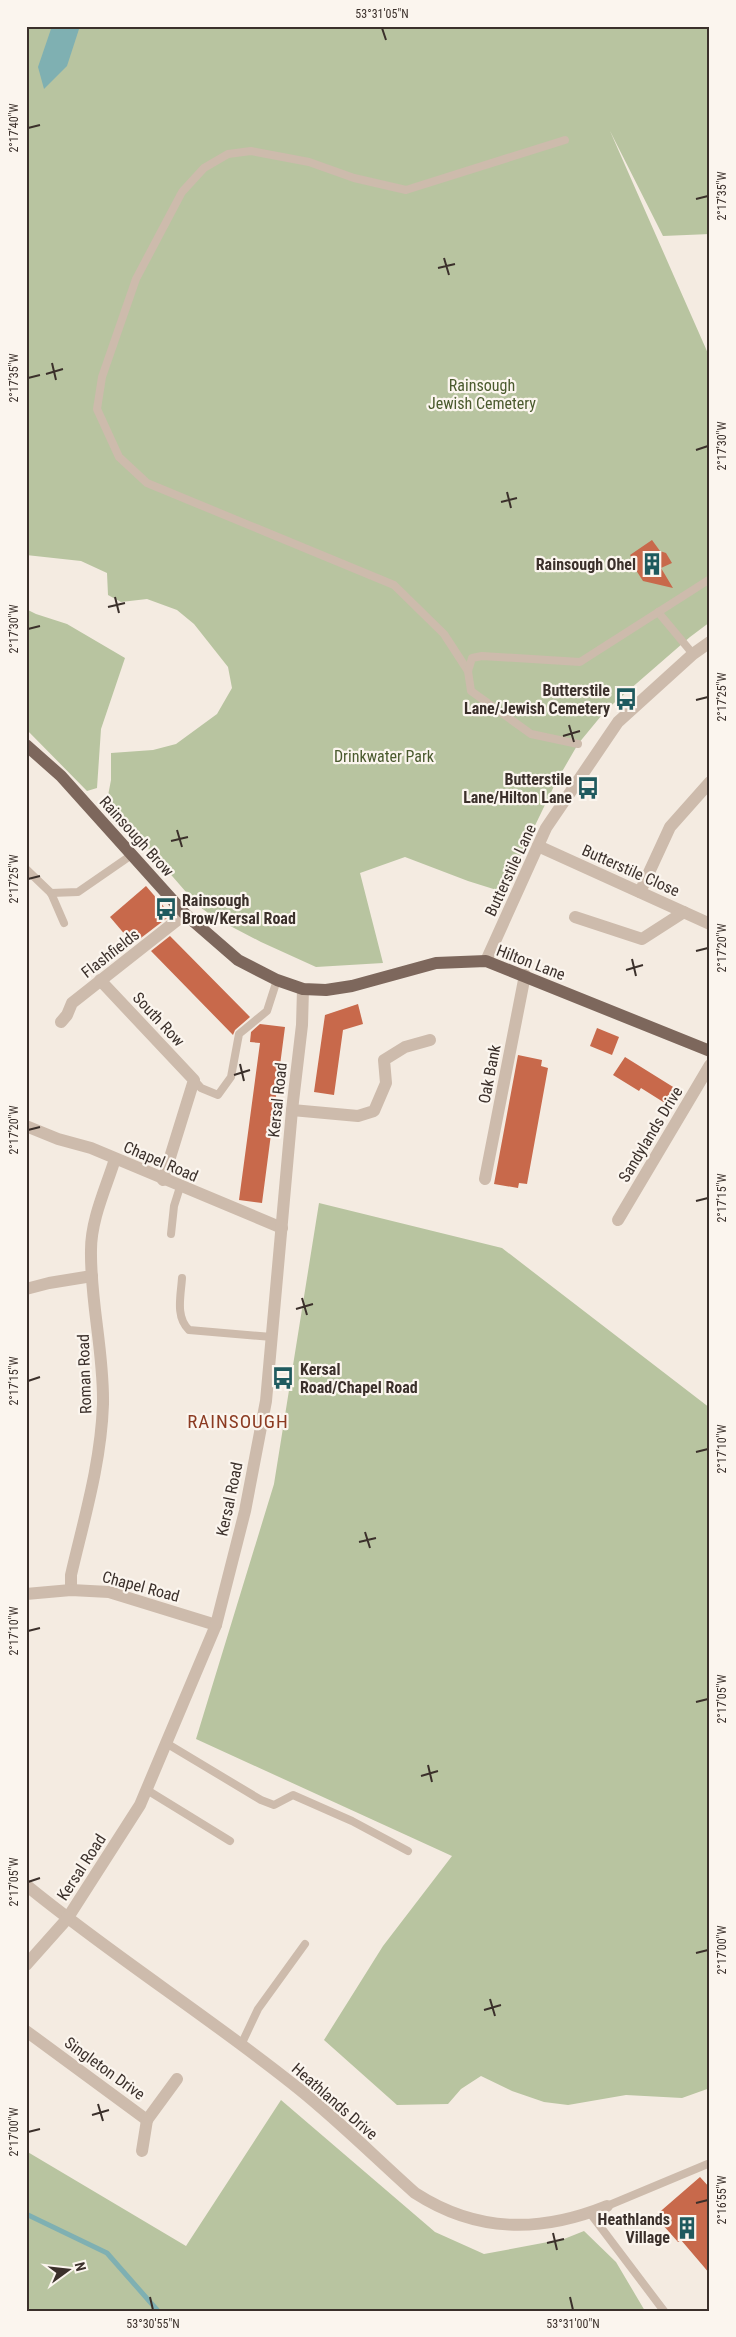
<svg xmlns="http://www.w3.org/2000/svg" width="736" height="2337" viewBox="0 0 736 2337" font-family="'Roboto Condensed',sans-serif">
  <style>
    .green { fill: #b8c4a0 }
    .water { fill: #7fb0b2 }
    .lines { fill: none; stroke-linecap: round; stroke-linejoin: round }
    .stream { stroke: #7fb0b2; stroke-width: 5 }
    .building { fill: #c8694b }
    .lane { stroke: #cdbbac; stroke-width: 8 }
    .street { stroke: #cdbbac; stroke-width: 12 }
    .primary { stroke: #7d675c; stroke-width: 12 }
    .ticks { fill: none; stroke: #3b302b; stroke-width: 2 }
    .labels { text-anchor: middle; stroke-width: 4.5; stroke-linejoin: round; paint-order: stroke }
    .park-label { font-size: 16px; fill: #4a5a2e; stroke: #fbf5ee }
    .poi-label { font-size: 16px; font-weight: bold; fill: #3b302b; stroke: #fbf5ee; text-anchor: end }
    .street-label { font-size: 16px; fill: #3b302b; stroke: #fbf5ee }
    .quarter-label { font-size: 19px; letter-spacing: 1px; fill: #8c3b22; stroke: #fbf5ee }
    .neatline { fill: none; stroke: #3b302b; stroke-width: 2 }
    .ticks-label { font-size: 12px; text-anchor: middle; fill: #3b302b }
  </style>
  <rect width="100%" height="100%" fill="#f4ebe1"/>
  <!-- green -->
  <g class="green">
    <path d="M26,26H710V234L663,236L610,131L710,358V622L690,637L606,710L578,744L556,782L503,892L468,881L405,857L360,873L383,963L316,967L261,942L215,918L200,907L186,892L107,801L111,780V753L153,750L176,744L217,714L232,688L228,667L194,624L177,610L147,599L121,602L108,595L107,573L81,561L26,555Z"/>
    <path d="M26,609L36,614L67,624L125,658L101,729L97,788L87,791L26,729Z"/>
    <path d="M319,1203L502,1248L710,1408V2088L682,2098L626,2095L568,2105L544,2102L512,2091L481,2076L461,2089L448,2104L397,2105L324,2040L383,1946L452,1856L196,1739L274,1484Z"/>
    <path d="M281,2100L435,2232L484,2254L564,2239L584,2231L616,2262L645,2311H32L26,2306V2151L186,2246Z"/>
  </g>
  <!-- water -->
  <path class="water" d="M52,26H80L67,66L44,89L38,67Z"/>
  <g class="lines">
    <!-- stream -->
    <path class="stream" d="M26,2214L107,2253L158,2311"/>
  </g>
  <!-- building -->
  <g class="building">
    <path d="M652,540L660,551L666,553L672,563L661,568L673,588L643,581L632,564L635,562L630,555Z"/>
    <path d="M146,886L171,915L133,944L110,917Z"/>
    <path d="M170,936L250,1017L235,1030L233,1035L151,951Z"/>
    <path d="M358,1004L363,1024L343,1030L334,1095L314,1092L325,1015Z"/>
    <path d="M260,1024L285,1027L262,1203L239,1200L260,1043L250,1042L251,1032Z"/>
    <path d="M597,1028L619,1037L612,1055L590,1046Z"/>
    <path d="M518,1055L542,1060L541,1066L548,1068L527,1184L519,1183L518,1188L494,1184Z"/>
    <path d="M625,1057L678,1090L668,1105L641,1088L639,1091L613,1075Z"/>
    <path d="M700,2177L710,2188V2274L681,2240L678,2242L655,2216Z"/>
  </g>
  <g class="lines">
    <!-- lane -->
    <g class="lane">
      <path d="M658,612L693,654"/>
      <path d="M468,671L444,634L394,585L147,483L119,457L97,409L102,377L136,279L182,192L204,168L228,154L251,151L309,162L354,178L406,190L565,140"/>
      <path d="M578,744L531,734L471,691L468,671L472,658L482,656L580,662L710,579"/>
      <path d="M26,869L51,893L64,923"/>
      <path d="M51,893L78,892L133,854"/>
      <path d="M194,1080L201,1088L218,1095L231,1077L239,1034L267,1011L277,980"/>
      <path d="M171,1234L174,1206L180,1187"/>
      <path d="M182,1278C181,1295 175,1317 189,1330L272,1337"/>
      <path d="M166,1743L261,1800L274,1805L293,1795L352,1821L408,1851"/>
      <path d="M147,1790L230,1841"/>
      <path d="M241,2045L258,2009L305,1944"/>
      <path d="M607,2206L710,2163"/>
      <path d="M590,2213L664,2311"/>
    </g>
    <!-- street -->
    <g class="street">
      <path d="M538,846L710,924"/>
      <path d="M640,892L670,827L710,782"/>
      <path d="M575,917L642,939L684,912"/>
      <path d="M486,961L546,828L618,722L693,654L710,642"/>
      <path d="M100,980L194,1080L163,1180"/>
      <path d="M61,1022L67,1015L72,1003L185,914"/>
      <path d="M292,1110L358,1116L374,1111L386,1083L384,1060L405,1047L430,1040"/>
      <path d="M26,1126L58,1139L91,1148L282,1228"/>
      <path d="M485,1179L525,975"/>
      <path d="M618,1220L710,1065"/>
      <path d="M26,1289L49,1283L92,1276"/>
      <path d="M71,1590V1575C84,1519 101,1463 103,1404C104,1352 90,1301 91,1250C91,1219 106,1188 115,1159"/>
      <path d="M26,1594L71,1590L109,1592L216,1625"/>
      <path d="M26,1885C114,1957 211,2018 299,2089C340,2122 377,2159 415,2193C477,2233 540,2233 607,2206"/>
      <path d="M26,1965L67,1919L140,1805L216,1625L245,1511L266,1401L292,1110L302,1025L303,989"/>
      <path d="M26,2031L147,2120L177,2079"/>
      <path d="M142,2151L147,2120"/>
    </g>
    <!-- primary -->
    <path class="primary" d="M26,745L61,776L185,914L238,960L277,980L303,989L326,990L352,986L436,963L486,961L710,1051"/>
  </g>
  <!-- ticks -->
  <path class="ticks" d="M382,28L386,40M28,128L40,125M696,199L708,196M444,258L449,275M438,268L455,264M52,363L56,380M46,374L63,369M28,378L40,375M696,450L708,446M507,492L511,508M501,502L517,498M115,597L119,613M108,607L125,603M28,629L40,626M696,700L708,697M569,725L574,742M563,736L580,731M177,830L182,847M171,841L188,837M28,879L40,876M696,951L708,948M632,959L636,976M626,970L643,965M240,1064L244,1081M234,1075L250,1070M28,1130L40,1127M696,1201L708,1198M302,1298L307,1315M296,1309L313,1304M28,1381L40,1377M696,1452L708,1449M365,1532L370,1548M359,1542L376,1538M28,1631L40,1628M696,1702L708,1699M428,1765L432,1782M421,1776L438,1771M28,1882L40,1878M696,1953L708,1950M490,1999L495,2016M484,2010L501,2005M98,2104L103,2121M92,2115L109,2110M28,2132L40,2129M696,2203L708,2200M553,2233L557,2250M547,2243L564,2239M150,2297L153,2310M570,2297L573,2310"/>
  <!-- icons -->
  <defs>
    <symbol id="building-bare" viewBox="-9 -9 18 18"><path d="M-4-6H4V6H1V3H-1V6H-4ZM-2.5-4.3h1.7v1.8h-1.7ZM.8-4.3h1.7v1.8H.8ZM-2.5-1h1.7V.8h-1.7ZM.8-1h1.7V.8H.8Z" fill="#1f5a5e" stroke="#fbf5ee" stroke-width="2.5" paint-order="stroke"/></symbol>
    <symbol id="bus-bare" viewBox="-9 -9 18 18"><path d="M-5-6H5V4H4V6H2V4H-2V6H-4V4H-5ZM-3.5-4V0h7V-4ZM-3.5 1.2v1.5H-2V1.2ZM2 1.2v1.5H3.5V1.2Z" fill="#1f5a5e" stroke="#fbf5ee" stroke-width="2.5" paint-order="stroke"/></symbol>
  </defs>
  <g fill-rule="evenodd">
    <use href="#building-bare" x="636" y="548" width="32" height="32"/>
    <use href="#bus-bare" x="610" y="683" width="32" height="32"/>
    <use href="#bus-bare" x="572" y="772" width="32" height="32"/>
    <use href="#bus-bare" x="150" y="893" width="32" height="32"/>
    <use href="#bus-bare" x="267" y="1362" width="32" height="32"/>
    <use href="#building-bare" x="671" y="2212" width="32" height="32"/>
  </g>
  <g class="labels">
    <!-- park labels -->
    <g class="park-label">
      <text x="482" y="391">Rainsough<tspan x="482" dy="18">Jewish Cemetery</tspan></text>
      <text x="384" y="762">Drinkwater Park</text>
    </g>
    <!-- poi labels -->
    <g class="poi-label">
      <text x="636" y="570">Rainsough Ohel</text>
      <text x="610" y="696">Butterstile<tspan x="610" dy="18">Lane/Jewish Cemetery</tspan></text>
      <text x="572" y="785">Butterstile<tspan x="572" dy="18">Lane/Hilton Lane</tspan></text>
      <text x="182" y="906" text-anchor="start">Rainsough<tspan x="182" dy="18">Brow/Kersal Road</tspan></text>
      <text x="300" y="1375" text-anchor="start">Kersal<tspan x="300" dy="18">Road/Chapel Road</tspan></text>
      <text x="670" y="2225">Heathlands<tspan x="670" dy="18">Village</tspan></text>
    </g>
    <!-- street labels -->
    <g class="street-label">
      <text transform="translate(137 836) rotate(48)" y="6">Rainsough Brow</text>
      <text transform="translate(510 870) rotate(-65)" y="6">Butterstile Lane</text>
      <text transform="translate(631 870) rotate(24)" y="6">Butterstile Close</text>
      <text transform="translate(110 953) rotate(-38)" y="6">Flashfields</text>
      <text transform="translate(531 962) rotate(21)" y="6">Hilton Lane</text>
      <text transform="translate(159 1019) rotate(47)" y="6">South Row</text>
      <text transform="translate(489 1074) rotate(-79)" y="6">Oak Bank</text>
      <text transform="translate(277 1100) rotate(-84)" y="6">Kersal Road</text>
      <text transform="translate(650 1134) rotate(-59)" y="6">Sandylands Drive</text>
      <text transform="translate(161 1161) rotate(23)" y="6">Chapel Road</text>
      <text transform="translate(84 1374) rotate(-92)" y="6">Roman Road</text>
      <text transform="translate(229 1499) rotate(-78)" y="6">Kersal Road</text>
      <text transform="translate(141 1586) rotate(15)" y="6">Chapel Road</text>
      <text transform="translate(81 1867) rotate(-57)" y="6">Kersal Road</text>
      <text transform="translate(105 2068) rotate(36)" y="6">Singleton Drive</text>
      <text transform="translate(335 2101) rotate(41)" y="6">Heathlands Drive</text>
    </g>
    <!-- quarter labels -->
    <g class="quarter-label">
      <text x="238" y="1428">RAINSOUGH</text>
    </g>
  </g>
  <!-- border -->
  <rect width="736" height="2337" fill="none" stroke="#fbf5ee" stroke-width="55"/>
  <!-- north arrow -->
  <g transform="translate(68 2270) rotate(75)" stroke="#fbf5ee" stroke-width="4" paint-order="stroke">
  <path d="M0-4L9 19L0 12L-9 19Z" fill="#3b302b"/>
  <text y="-8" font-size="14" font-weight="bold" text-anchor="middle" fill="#3b302b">N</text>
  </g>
  <rect x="28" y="28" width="680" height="2282" class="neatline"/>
  <g class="ticks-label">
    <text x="382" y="18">53°31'05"N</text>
    <text transform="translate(14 128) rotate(-90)" y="4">2°17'40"W</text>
    <text transform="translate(722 196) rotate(-90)" y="4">2°17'35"W</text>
    <text transform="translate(14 378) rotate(-90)" y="4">2°17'35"W</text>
    <text transform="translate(722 446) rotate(-90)" y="4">2°17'30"W</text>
    <text transform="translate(14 629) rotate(-90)" y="4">2°17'30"W</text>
    <text transform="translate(722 697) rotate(-90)" y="4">2°17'25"W</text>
    <text transform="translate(14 879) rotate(-90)" y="4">2°17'25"W</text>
    <text transform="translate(722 948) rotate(-90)" y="4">2°17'20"W</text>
    <text transform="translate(14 1130) rotate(-90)" y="4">2°17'20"W</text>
    <text transform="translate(722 1198) rotate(-90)" y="4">2°17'15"W</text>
    <text transform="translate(14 1381) rotate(-90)" y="4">2°17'15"W</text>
    <text transform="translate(722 1449) rotate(-90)" y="4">2°17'10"W</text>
    <text transform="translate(14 1631) rotate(-90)" y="4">2°17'10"W</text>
    <text transform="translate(722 1699) rotate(-90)" y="4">2°17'05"W</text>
    <text transform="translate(14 1882) rotate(-90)" y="4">2°17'05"W</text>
    <text transform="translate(722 1950) rotate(-90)" y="4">2°17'00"W</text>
    <text transform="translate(14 2132) rotate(-90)" y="4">2°17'00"W</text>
    <text transform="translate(722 2200) rotate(-90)" y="4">2°16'55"W</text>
    <text x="153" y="2328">53°30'55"N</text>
    <text x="573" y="2328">53°31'00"N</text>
  </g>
</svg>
